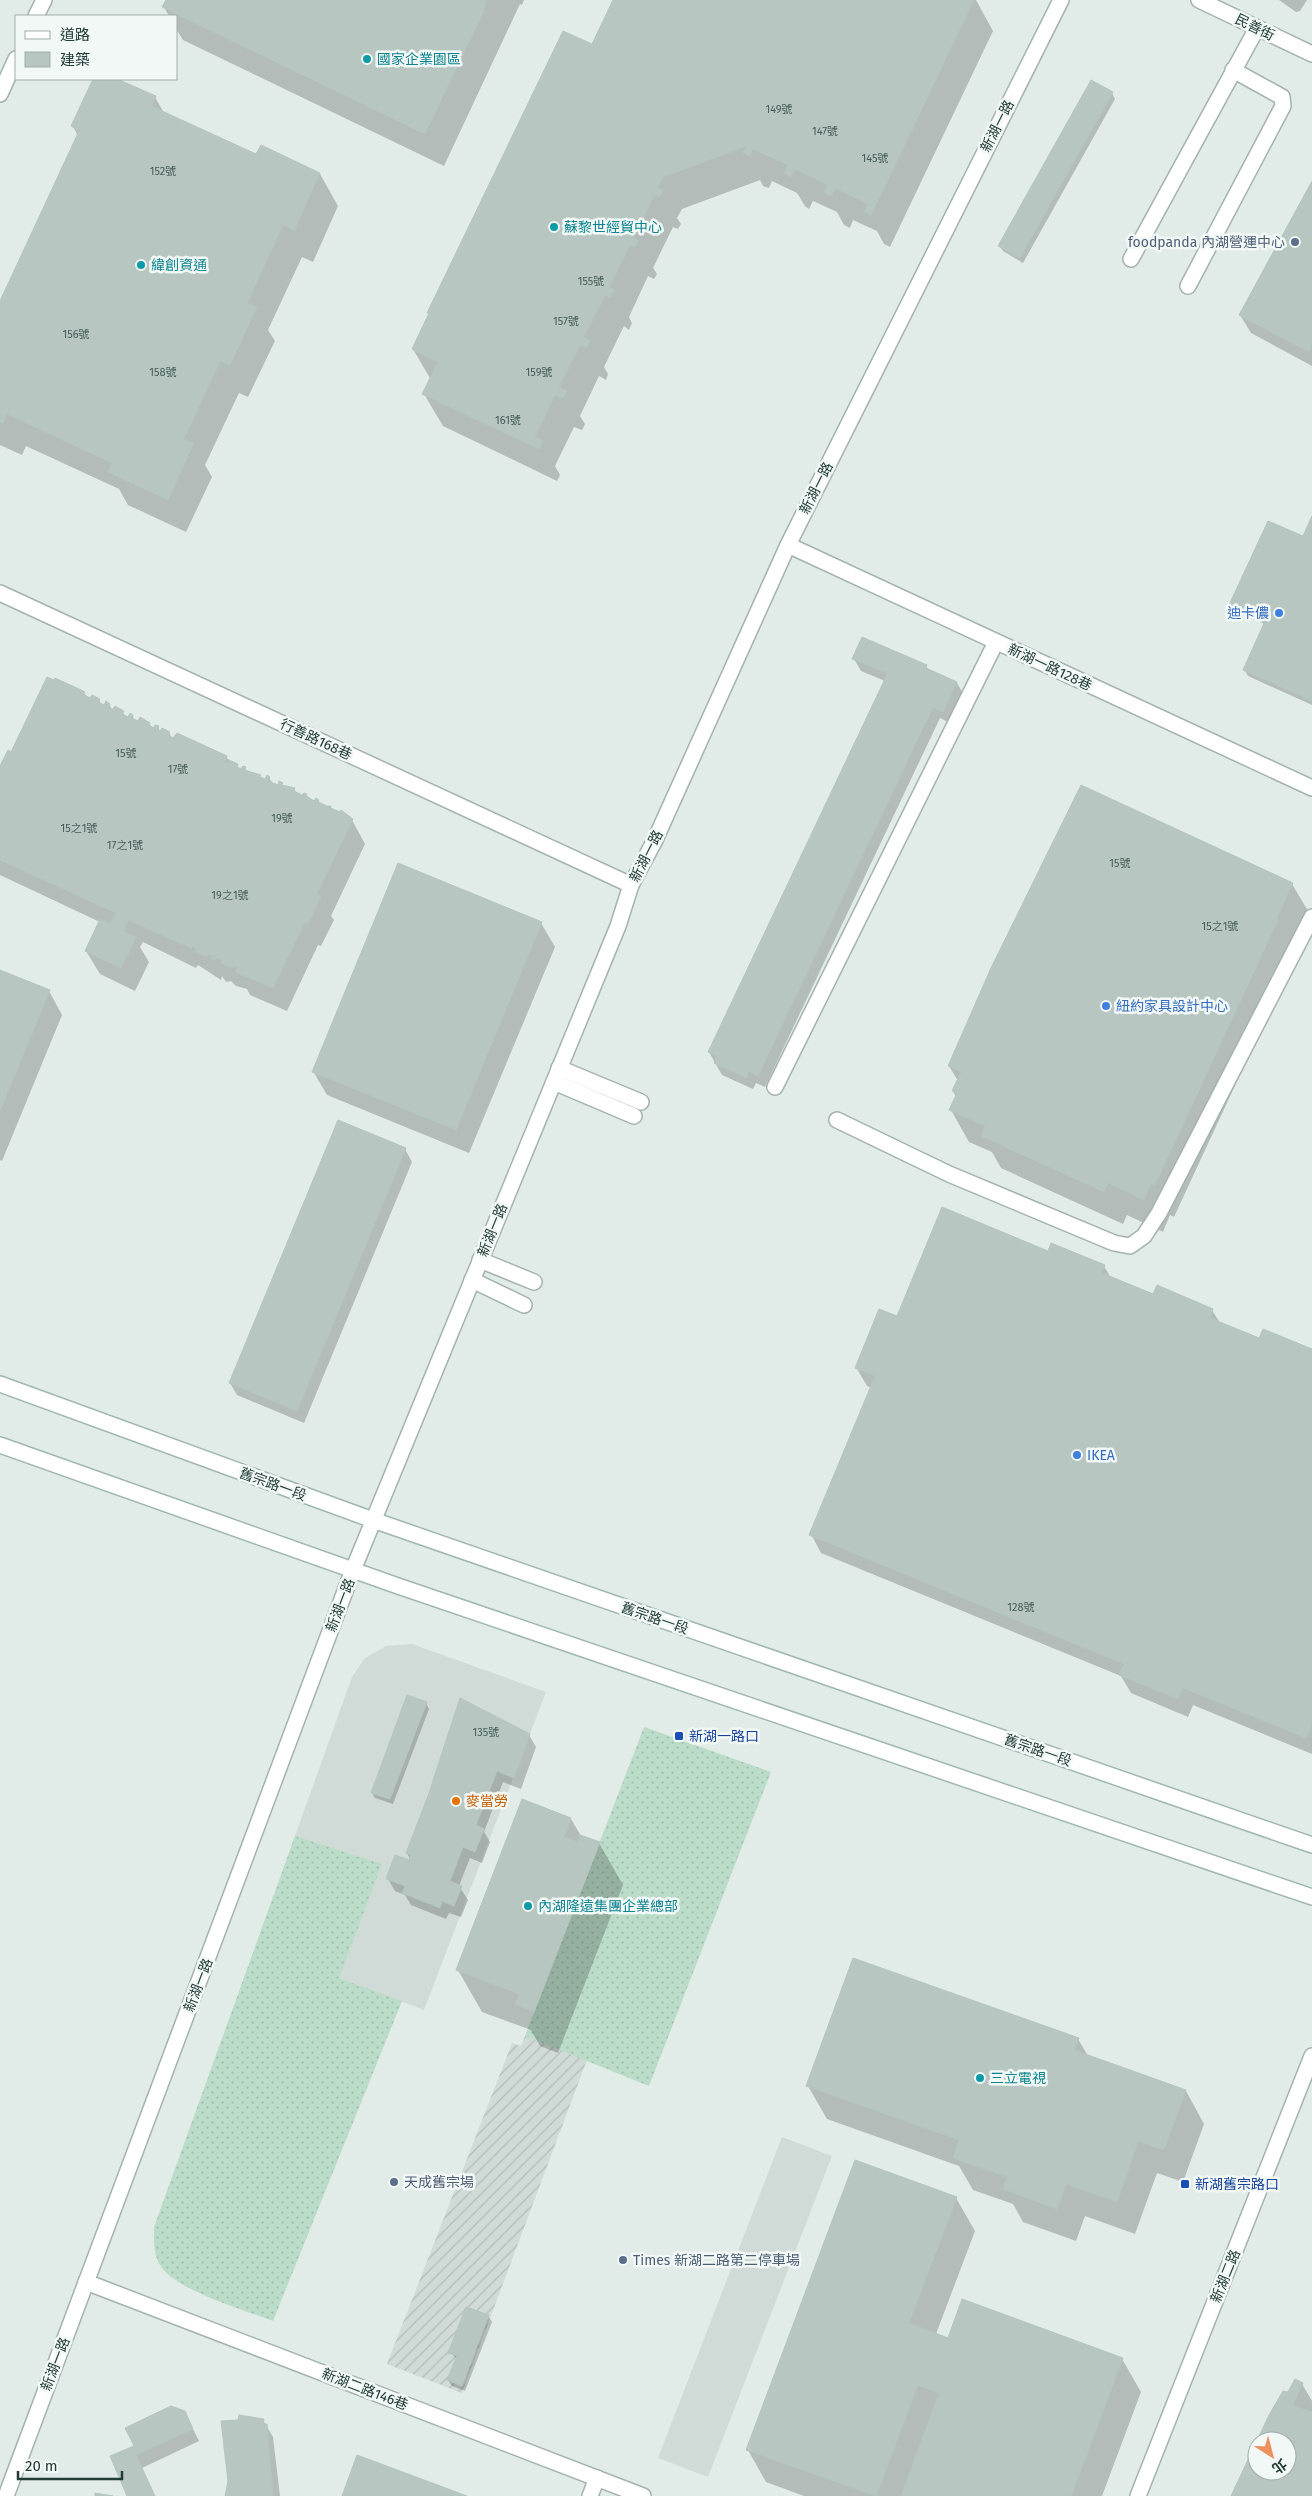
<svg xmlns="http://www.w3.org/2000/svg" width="1312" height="2496" viewBox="0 0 1312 2496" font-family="'Fira Sans','Noto Sans TC',sans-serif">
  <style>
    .built { fill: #d0dbd7 }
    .industrial { fill: url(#industrial-furrows) }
    .grass { fill: url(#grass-dots) }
    .shadow { fill: #0003 }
    .building { fill: #b7c6c1; stroke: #b4c5c0; fill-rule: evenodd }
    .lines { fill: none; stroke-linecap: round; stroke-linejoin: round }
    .service-casing { stroke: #a4b3b0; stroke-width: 18 }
    .minor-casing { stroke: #a4b3b0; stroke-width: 18 }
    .tertiary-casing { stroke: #a4b3b0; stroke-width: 18 }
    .secondary-casing { stroke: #a0b7b1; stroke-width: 18 }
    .service { stroke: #fff; stroke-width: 15 }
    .minor { stroke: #fff; stroke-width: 15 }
    .tertiary { stroke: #fff; stroke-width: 15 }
    .secondary { stroke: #fff; stroke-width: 15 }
    .culture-dot { fill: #0f9aa8; stroke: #f2f8f6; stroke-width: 2 }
    .service-dot { fill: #5c6f8a; stroke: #f2f8f6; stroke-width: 2 }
    .shop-dot { fill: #3f7fe0; stroke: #f2f8f6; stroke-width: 2 }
    .transit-dot { fill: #1a4fb4; stroke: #f2f8f6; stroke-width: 2 }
    .food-dot { fill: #e8710a; stroke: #f2f8f6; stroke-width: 2 }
    .labels { text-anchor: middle; stroke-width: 5; stroke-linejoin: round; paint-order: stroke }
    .number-label { font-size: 11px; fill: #475e5a }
    .street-label { font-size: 14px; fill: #223c38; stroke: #f2f8f6 }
    .culture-label { font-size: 14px; fill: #0d838f; stroke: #f2f8f6; text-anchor: start }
    .service-label { font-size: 14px; fill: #4e5e75; stroke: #f2f8f6; text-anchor: start }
    .shop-label { font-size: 14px; fill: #366cbe; stroke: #f2f8f6; text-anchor: start }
    .transit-label { font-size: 14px; fill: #164399; stroke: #f2f8f6; text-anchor: start }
    .food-label { font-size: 14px; fill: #c56008; stroke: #f2f8f6; text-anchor: start }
  </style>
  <defs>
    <pattern id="industrial-furrows" width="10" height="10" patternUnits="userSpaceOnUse" patternTransform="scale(1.25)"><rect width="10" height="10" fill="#d0dbd7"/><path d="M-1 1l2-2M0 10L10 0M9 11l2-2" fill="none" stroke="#b2bdb9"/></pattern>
    <pattern id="grass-dots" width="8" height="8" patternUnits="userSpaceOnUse" patternTransform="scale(1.25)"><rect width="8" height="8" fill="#bbdcc8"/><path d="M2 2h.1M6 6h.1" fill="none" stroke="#a0bead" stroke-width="1.8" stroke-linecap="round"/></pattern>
  </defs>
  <rect width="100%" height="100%" fill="#e1ebe8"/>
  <!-- built -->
  <g class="built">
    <path d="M412,1644L546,1692L424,2010L339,1978L295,1836L352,1677L364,1659L386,1646Z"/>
    <path d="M782,2137L832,2156L708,2477L658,2458Z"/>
  </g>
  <!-- industrial -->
  <path class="industrial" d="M525,2036L587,2060L462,2393L387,2364L512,2043L521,2046Z"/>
  <!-- grass -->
  <g class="grass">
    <path d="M644,1727L771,1772L649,2086L525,2036Z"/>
    <path d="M295,1836L382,1864L339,1978L402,2001L273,2321C245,2310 174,2290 160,2265C153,2254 154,2240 154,2227Z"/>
  </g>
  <!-- shadow -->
  <g class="shadow">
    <path d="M167,0H524L522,5L520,4L444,166L183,40L176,29V16H169L164,7Z"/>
    <path d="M617,0H976L993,31L890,247L884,244L877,231L853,220L850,228L844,225L837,212L813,201L809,209L805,206L797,193L772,181L769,188L763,186L760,180L682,209L677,218L681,224L678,229L673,227L653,268L657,274L654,279L648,276L629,317L632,323L629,330L624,326L604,367L608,374L606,380L599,376L580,416L585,424L582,430L574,427L555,466L560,475L557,481L443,426L424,394L431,380L413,349L430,315L429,312L592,46Z"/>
    <path d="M1279,0H1307L1300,11L1296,12Z"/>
    <path d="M95,79H114L155,97L164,113L257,156L320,174L338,206L313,262L302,257L268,330L275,341L248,397L239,393L205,465L212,477L186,532L128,505L119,489L26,446L22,455L0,445V304L78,136L73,126Z"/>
    <path d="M1112,93L1115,99L1023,263L1003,251L1000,246Z"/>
    <path d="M1312,183V366L1251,333L1240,315Z"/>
    <path d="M1312,519V705L1248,676L1245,670L1265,624L1234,611L1230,605L1304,538Z"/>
    <path d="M854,659L926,666L928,670L957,683L964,695L950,723L940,718L765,1087L756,1083L753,1089L722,1075L709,1052L885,681L861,671Z"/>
    <path d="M84,693L87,697L99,700L102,706L109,704L112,710L123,712L126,718L132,716L135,720L149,724L154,729L158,727L161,733H169L172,738L226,757L240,770L245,768L248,773L252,772L266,781L269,778L273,784L279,787L282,784L285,787L294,790L296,794L303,797L306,795L315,802L318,801L320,805L330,807L352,820L365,844L331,916L334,920L321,946L318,945L287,1011L250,995L247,989L236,986L231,981L226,982L222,976L221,980L198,965L196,968L143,942L140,947L149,962L135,991L100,974L86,951L100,922L0,875V769L12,753Z"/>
    <path d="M1292,884L1311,916L1296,954L1174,1217L1170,1215L1163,1232L1127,1215L1123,1224L1001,1168L992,1152L969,1142L951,1110L956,1097L953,1091L958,1081L949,1066Z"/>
    <path d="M541,923L555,947L469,1153L327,1095L313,1071Z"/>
    <path d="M0,971L49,991L62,1015L2,1161L0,1160Z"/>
    <path d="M405,1149L412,1162L304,1423L237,1395L230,1383Z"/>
    <path d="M1049,1252L1104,1266L1111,1278L1154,1296L1212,1310L1220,1323L1260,1339L1312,1351V1754L1193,1705L1188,1717L1131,1693L1121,1676L821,1553L811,1534L872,1388L867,1386L856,1367L898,1318Z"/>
    <path d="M426,1703L429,1709L393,1804L375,1798L372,1793Z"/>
    <path d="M529,1735L536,1747L521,1789L503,1782L484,1832L490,1842L482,1863L470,1858L459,1886L468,1900L461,1917L449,1913L446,1919L411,1905L405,1895L395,1891L388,1879L409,1862L410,1859L407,1853Z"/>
    <path d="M571,1819L581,1836L599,1843L623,1885L558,2053L540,2046L531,2030L482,2012L458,1970Z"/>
    <path d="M1078,2039L1088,2056L1186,2091L1204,2124L1183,2182L1157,2173L1135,2234L1085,2216L1076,2241L1023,2222L1013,2204L973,2190L959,2166L827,2119L808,2086Z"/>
    <path d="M956,2198L975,2231L936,2334L948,2339L1122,2359L1141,2392L1102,2496H804L766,2482L748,2450Z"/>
    <path d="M488,2316L492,2322L465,2391L452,2386L448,2380L457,2359L450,2352Z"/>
    <path d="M1302,2384L1312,2401V2496H1232L1257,2471H1287V2441H1257L1289,2394Z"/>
    <path d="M263,2420L273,2437L280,2496H227Z"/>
    <path d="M191,2425L199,2441L142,2468L155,2496H129L111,2457Z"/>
  </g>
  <!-- building -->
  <g class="building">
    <path d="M166,0H487L483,10L484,11L425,134L162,7Z"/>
    <path d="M613,0H974L871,215L864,212L868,204L835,188L831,196L824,192L828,185L795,169L791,177L784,173L788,165L753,149L750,156L743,153L747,146L663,177L658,188L663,190L659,197L654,195L634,238L639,240L635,247L630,245L609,287L614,290L610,298L605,295L584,337L590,341L587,348L580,345L559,387L567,391L563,398L555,395L535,437L543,441L539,449L422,394L438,362L412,349L429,313H427L563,31L592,44Z"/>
    <path d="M93,79H117L156,96L151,106L256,154L261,145L320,173L294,230L283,225L247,303L257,307L230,365L220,361L184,439L194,443L168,500L108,472L112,463L7,414L3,423L0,422V301L79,131L71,126Z"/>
    <path d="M1091,80L1113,92L1020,258L998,246Z"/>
    <path d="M1312,181V347L1309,352L1239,315Z"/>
    <path d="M1312,516V701L1243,670L1265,621L1229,605L1268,521L1303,536Z"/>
    <path d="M862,637L927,665L926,668L957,682L943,712L933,707L758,1076L749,1071L746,1078L714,1063L717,1056L708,1052L883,683L887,673L852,659Z"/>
    <path d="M47,677L54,680L55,678L81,690L85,692L83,694L90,698L92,695L100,699L98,702L104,705L106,701L110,704L108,708L113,709L115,706L124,711L122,714L128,717L130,713L133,715L132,718L138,721L140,717L150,723L149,725L154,728L155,725L159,726L157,730L160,731L162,728L170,732L168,735L173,738L177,733L227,756L225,762L228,763L229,760L238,764L237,767L241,769L243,766L246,767L244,770L261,775L260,777L265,779L267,775L270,777L268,781L278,785L279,781L283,783L281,785L295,788L294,791L302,795L304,793L307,794L306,796L314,801L316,798L319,800L318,802L327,806H331L330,808L340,812L341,810L353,819L317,894L321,896L308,924L305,922L273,988L235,972L237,967L233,966L232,968L221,963L222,960L217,958L215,960L211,959L213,956L208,954L207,957L195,951L197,949L192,946L191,949L184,943L183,945L129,920L123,931L136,937L121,968L85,951L100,919L110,924L116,913L0,860V766L8,750L11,752Z"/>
    <path d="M1081,785L1293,883L1276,920H1278L1155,1185L1151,1183L1144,1200L1108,1183L1104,1192L981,1136L985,1126L949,1110L957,1093L952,1091L961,1072L948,1066L991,968Z"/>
    <path d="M398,863L542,922L456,1130L312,1072Z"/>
    <path d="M0,970L50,990L0,1111Z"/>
    <path d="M338,1120L406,1148L297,1411L229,1383Z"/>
    <path d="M942,1207L1048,1251L1051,1243L1105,1265L1102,1273L1153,1294L1157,1285L1213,1309L1210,1318L1259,1338L1263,1329L1312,1349V1723L1306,1738L1183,1688L1178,1699L1119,1675L1124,1664L809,1535L875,1376L855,1368L879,1309L897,1316Z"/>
    <path d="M407,1695L427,1702L390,1799L371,1793Z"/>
    <path d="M460,1698L530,1734L514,1778L497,1771L476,1825L484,1829L475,1852L463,1847L450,1881L462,1886L454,1906L442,1901L440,1908L402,1893L405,1886L386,1879L395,1855L409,1860L411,1855L406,1853L428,1796Z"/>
    <path d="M522,1799L571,1818L564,1837L578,1842L580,1835L600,1842L534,2012L515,2004L519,1994L456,1970Z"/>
    <path d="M853,1958L1079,2038L1074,2050L1186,2090L1164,2150L1138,2141L1117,2202L1066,2184L1057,2209L1003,2189L1007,2177L953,2158L959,2140L806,2086Z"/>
    <path d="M855,2160L957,2197L909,2323L948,2338L962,2299L1123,2358L1071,2496H901L939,2393L918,2385L876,2496L746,2450Z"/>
    <path d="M466,2307L489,2315L462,2386L447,2380L457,2356L448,2353Z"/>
    <path d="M1295,2379L1303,2383L1293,2405L1312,2412V2496H1231L1269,2415L1283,2391L1288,2392ZM1257,2441H1287V2471H1257Z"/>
    <path d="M171,2406L185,2411L193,2429L136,2455L155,2496H127L110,2456L134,2446L125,2428Z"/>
    <path d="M239,2415L264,2419L263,2424H267L273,2496H225L228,2481L221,2421L238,2420Z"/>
    <path d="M357,2455L467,2496H342Z"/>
    <path d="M95,2493L113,2496H95Z"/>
  </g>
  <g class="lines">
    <defs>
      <g id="service">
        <path d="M1131,259L1257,28"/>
        <path d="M1188,286L1283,106L1282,97L1233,70"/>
        <path d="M559,1068L641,1102"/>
        <path d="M554,1082L634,1116"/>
        <path d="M775,1087L996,642"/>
        <path d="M837,1120L949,1174L1114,1243L1130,1246L1144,1236L1159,1213L1312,917"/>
        <path d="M480,1260L534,1282"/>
        <path d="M472,1280L524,1305"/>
      </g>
      <g id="minor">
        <path d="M1199,0L1312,54"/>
        <path d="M788,545L1312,788"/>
        <path d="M0,593L631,885"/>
        <path d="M86,2282L643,2496"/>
        <path d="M6,2496L353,1570L618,926L631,885L655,840L788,545L1061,0"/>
        <path d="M590,2496L597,2478"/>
      </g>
      <g id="tertiary">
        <path d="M36,16L44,0"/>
        <path d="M0,94L16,59"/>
        <path d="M1138,2496L1312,2056"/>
      </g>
      <g id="secondary">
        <path d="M0,1384L373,1520L1312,1845"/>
        <path d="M0,1445L398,1586L1312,1897"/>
      </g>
    </defs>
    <!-- service casing -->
    <use href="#service" class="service-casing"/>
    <!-- minor casing -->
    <use href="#minor" class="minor-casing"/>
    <!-- tertiary casing -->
    <use href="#tertiary" class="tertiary-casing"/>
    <!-- secondary casing -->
    <use href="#secondary" class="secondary-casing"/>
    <!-- service -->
    <use href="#service" class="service"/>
    <!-- minor -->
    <use href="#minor" class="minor"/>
    <!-- tertiary -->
    <use href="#tertiary" class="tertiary"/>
    <!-- secondary -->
    <use href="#secondary" class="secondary"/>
  </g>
  <!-- markers -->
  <g class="culture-dot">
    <circle cx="367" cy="59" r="5"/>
    <circle cx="554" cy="227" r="5"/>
    <circle cx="141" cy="265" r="5"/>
    <circle cx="528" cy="1906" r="5"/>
    <circle cx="980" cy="2078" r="5"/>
  </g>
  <g class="service-dot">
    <circle cx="1295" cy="242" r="5"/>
    <circle cx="394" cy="2182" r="5"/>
    <circle cx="623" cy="2260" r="5"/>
  </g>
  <g class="shop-dot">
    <circle cx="1279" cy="613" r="5"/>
    <circle cx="1106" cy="1006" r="5"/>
    <circle cx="1077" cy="1455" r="5"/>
  </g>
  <g class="transit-dot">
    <rect x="674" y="1731" width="10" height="10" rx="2.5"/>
    <rect x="1180" y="2179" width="10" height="10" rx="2.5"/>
  </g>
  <circle class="food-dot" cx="456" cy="1801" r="5"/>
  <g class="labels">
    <!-- number labels -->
    <g class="number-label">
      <text x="779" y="113">149號</text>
      <text x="825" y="135">147號</text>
      <text x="875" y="162">145號</text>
      <text x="163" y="175">152號</text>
      <text x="591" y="285">155號</text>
      <text x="566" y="325">157號</text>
      <text x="76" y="338">156號</text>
      <text x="163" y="376">158號</text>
      <text x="539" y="376">159號</text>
      <text x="508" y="424">161號</text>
      <text x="126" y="757">15號</text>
      <text x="178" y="773">17號</text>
      <text x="282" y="822">19號</text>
      <text x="79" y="832">15之1號</text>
      <text x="125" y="849">17之1號</text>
      <text x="1120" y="867">15號</text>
      <text x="230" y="899">19之1號</text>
      <text x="1220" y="930">15之1號</text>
      <text x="1021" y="1611">128號</text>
      <text x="486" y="1736">135號</text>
    </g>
    <!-- street labels -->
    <g class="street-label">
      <text transform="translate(1255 27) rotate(26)" y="5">民善街</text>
      <text transform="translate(997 126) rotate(-63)" y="5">新湖一路</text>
      <text transform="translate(816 488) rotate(-63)" y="5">新湖一路</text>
      <text transform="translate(1050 667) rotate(25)" y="5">新湖一路128巷</text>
      <text transform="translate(316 739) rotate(25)" y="5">行善路168巷</text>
      <text transform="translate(646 856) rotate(-63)" y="5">新湖一路</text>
      <text transform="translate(492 1230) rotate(-68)" y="5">新湖一路</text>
      <text transform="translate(273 1484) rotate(20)" y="5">舊宗路一段</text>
      <text transform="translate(340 1605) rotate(-69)" y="5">新湖一路</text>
      <text transform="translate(655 1618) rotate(19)" y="5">舊宗路一段</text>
      <text transform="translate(1038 1750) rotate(19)" y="5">舊宗路一段</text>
      <text transform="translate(198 1985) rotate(-69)" y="5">新湖一路</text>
      <text transform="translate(1225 2276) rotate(-68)" y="5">新湖二路</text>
      <text transform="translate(55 2364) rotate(-69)" y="5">新湖一路</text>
      <text transform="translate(365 2389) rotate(21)" y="5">新湖二路146巷</text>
    </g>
    <!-- culture labels -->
    <g class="culture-label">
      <text x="377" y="64">國家企業園區</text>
      <text x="564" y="232">蘇黎世經貿中心</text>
      <text x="151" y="270">緯創資通</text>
      <text x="538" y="1911">內湖隆遠集團企業總部</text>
      <text x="990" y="2083">三立電視</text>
    </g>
    <!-- service labels -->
    <g class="service-label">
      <text x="1285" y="247" text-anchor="end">foodpanda 內湖營運中心</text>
      <text x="404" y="2187">天成舊宗場</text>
      <text x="633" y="2265">Times 新湖二路第二停車場</text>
    </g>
    <!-- shop labels -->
    <g class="shop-label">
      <text x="1269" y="618" text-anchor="end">迪卡儂</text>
      <text x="1116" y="1011">紐約家具設計中心</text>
      <text x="1087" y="1460">IKEA</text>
    </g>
    <!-- transit labels -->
    <g class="transit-label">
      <text x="689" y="1741">新湖一路口</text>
      <text x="1195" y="2189">新湖舊宗路口</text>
    </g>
    <!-- food labels -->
    <g class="food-label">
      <text x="466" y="1806">麥當勞</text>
    </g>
  </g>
  <!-- legend -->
  <rect x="15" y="15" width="162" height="65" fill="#f2f8f6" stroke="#9fadaa"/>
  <rect x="25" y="31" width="25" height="8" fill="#ffffff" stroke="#9fadaa"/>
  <text x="60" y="40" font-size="15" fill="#223c38">道路</text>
  <rect x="25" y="52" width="25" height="15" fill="#b7c6c1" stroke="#9fadaa"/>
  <text x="60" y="65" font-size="15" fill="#223c38">建築</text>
  <!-- north arrow -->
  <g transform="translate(1272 2456) rotate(144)"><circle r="24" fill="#f2f8f6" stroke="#9fadaa"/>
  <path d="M0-4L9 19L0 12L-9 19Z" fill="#ed925e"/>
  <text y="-8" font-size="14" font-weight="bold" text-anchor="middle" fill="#223c38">北</text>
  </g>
  <!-- scale -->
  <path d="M18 2471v8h104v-8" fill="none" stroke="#223c38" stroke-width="2.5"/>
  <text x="25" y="2471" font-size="15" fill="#223c38" stroke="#f2f8f6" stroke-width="4" paint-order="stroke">20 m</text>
</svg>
